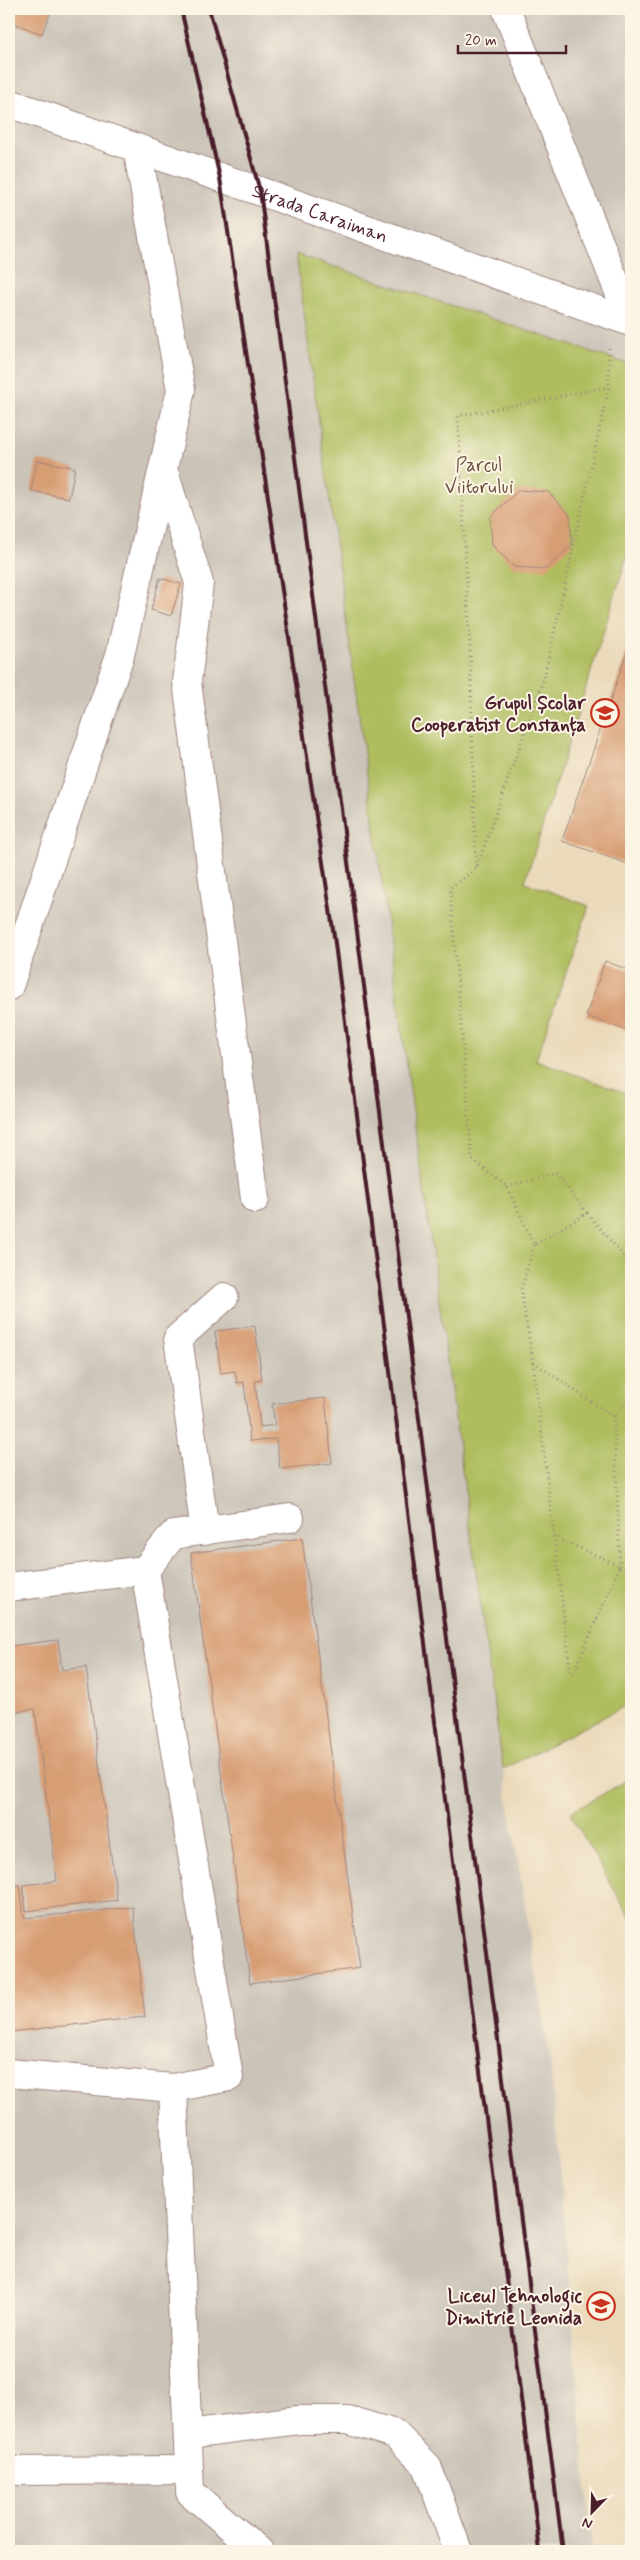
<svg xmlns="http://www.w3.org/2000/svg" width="640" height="2560" viewBox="0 0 640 2560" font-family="Mynerve,sans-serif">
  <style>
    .built { fill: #ead9ba }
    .industrial { fill: #cac3b8 }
    .green { fill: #afbd5f; stroke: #7c6e45 }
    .building { fill: #d79d73 }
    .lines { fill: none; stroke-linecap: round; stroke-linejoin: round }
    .minor-casing { stroke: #9e847d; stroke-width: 30 }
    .path { stroke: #9e847d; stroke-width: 3; stroke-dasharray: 1 4; stroke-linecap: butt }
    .minor { stroke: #fff; stroke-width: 28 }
    .rail { stroke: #4a1f2b; stroke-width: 4 }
    .labels { text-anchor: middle; stroke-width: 4; stroke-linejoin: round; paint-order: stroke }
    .street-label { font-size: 19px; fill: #4a1f2b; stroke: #fcf5e5 }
    .park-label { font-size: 19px; fill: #684e3b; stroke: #fcf5e5 }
    .poi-label { font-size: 19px; font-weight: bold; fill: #4a1f2b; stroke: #fcf5e5; text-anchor: end }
  </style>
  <rect width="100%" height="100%" fill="#fcf5e5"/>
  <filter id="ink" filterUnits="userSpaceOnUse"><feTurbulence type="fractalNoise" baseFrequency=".02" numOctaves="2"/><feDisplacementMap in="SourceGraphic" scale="10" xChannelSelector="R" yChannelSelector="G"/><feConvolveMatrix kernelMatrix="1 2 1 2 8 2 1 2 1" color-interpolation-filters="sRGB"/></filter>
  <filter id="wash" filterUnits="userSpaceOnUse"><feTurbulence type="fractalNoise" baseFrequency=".0096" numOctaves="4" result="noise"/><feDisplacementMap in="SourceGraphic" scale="20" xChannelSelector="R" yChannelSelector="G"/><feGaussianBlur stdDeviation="1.12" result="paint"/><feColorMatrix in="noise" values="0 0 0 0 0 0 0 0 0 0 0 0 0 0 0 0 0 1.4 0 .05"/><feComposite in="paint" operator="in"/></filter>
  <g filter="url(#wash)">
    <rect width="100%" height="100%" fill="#f3eacf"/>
    <!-- built -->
    <g class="built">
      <path d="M631,544V1095L536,1060L589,907L525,882Z"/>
      <path d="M631,1703V2551H592L550,2060L503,1769Z"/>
    </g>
    <!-- industrial -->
    <path class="industrial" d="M9,9H631V365L296,254L503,1769L550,2060L592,2551H9Z"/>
    <!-- green -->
    <g class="green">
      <path d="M296,254L631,365V544L525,882L589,906L536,1060L631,1095V1703L503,1769Z"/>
      <path d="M631,1778V1919L570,1813Z"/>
    </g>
    <g id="blocks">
      <!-- building -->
      <g class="building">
        <path d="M14,9H52L42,34L10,22Z"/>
        <path d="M37,460L75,468L69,498L31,491Z"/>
        <path d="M519,490L548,492L570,515L572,545L546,569L514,567L492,545L490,517Z"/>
        <path d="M160,578L181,584L171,616L151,610Z"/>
        <path d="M631,640V865L562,841Z"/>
        <path d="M605,961L631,971V1032L586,1016Z"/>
        <path d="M255,1326L262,1380L255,1381L260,1427L275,1425L272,1404L325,1398L332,1463L280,1469L276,1439L250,1441L244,1382L237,1383L235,1371L221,1373L215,1331Z"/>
        <path d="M302,1538L360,1968L250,1983L191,1553Z"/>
        <path d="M58,1640L62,1670L86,1667L117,1900L26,1911L23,1885L57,1881L35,1709L9,1713V1646Z"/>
        <path d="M20,1885L24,1918L133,1907L145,2017L9,2032V1886Z"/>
      </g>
    </g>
  </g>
  <g filter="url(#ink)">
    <use href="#blocks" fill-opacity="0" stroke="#9e847d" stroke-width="1"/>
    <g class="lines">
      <defs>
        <g id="minor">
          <path d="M506,9L631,322"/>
          <path id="s1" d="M9,103L631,322"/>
          <path d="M163,469L199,583L187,682L255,1199"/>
          <path d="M9,986L120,655L181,390L137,148"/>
          <path d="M205,1531L178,1338L224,1297"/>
          <path d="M145,1570L173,1535L290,1518"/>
          <path d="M9,1587L145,1570L229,2077L173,2088L190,2492L259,2551"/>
          <path d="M9,2073L173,2088"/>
          <path d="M188,2434L299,2420H348L395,2434L427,2466L458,2551"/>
          <path d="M9,2471L189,2470"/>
        </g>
      </defs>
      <!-- minor casing -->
      <use href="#minor" class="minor-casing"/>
      <!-- path -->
      <g class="path">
        <path d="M609,348V387L544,678L476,869L450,888L472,1159L507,1187L534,1245L587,1213L631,1265"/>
        <path d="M476,867L470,648L458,416L609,387"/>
        <path d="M507,1187L555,1173L587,1213"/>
        <path d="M534,1245L521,1290L533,1362L571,1676"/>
        <path d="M533,1362L614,1417"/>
        <path d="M631,1397L614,1417L620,1566L631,1571"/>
        <path d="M553,1536L620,1566L572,1676"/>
      </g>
      <!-- minor -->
      <use href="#minor" class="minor"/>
      <!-- rail -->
      <g class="rail">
        <path d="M181,9L220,178L334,936L486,2118L540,2551"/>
        <path d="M209,9L260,191L356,923L563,2551"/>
      </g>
    </g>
  </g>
  <!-- icons -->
  <defs>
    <symbol id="school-ring" viewBox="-11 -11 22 22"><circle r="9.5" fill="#fcf5e5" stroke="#c8321e" stroke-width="1.5"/><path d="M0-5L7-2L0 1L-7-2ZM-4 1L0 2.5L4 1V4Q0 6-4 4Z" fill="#c8321e"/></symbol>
  </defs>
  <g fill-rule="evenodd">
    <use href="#school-ring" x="589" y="697" width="32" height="32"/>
    <use href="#school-ring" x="585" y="2290" width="32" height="32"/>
  </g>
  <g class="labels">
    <!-- street labels -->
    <g class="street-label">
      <text dy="7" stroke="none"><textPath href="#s1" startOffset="330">Strada Caraiman</textPath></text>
    </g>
    <!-- park labels -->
    <g class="park-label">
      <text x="479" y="471">Parcul<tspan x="479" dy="22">Viitorului</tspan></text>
    </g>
    <!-- poi labels -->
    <g class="poi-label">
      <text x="586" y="709">Grupul Școlar<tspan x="586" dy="22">Cooperatist Constanța</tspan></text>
      <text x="582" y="2302">Liceul Tehnologic<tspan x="582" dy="22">Dimitrie Leonida</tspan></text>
    </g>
  </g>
  <!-- margin -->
  <rect width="640" height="2560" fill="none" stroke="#fcf5e5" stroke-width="30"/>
  <!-- north arrow -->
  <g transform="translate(592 2512) rotate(203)" stroke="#fcf5e5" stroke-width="4" paint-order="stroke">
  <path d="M0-4L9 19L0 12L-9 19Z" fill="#4a1f2b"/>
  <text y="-8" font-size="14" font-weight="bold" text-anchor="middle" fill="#4a1f2b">N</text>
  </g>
  <!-- scale -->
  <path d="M458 45v8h108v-8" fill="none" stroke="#4a1f2b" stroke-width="2.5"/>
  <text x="465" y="45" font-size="15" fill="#4a1f2b" stroke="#fcf5e5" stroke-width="4" paint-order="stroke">20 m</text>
</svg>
